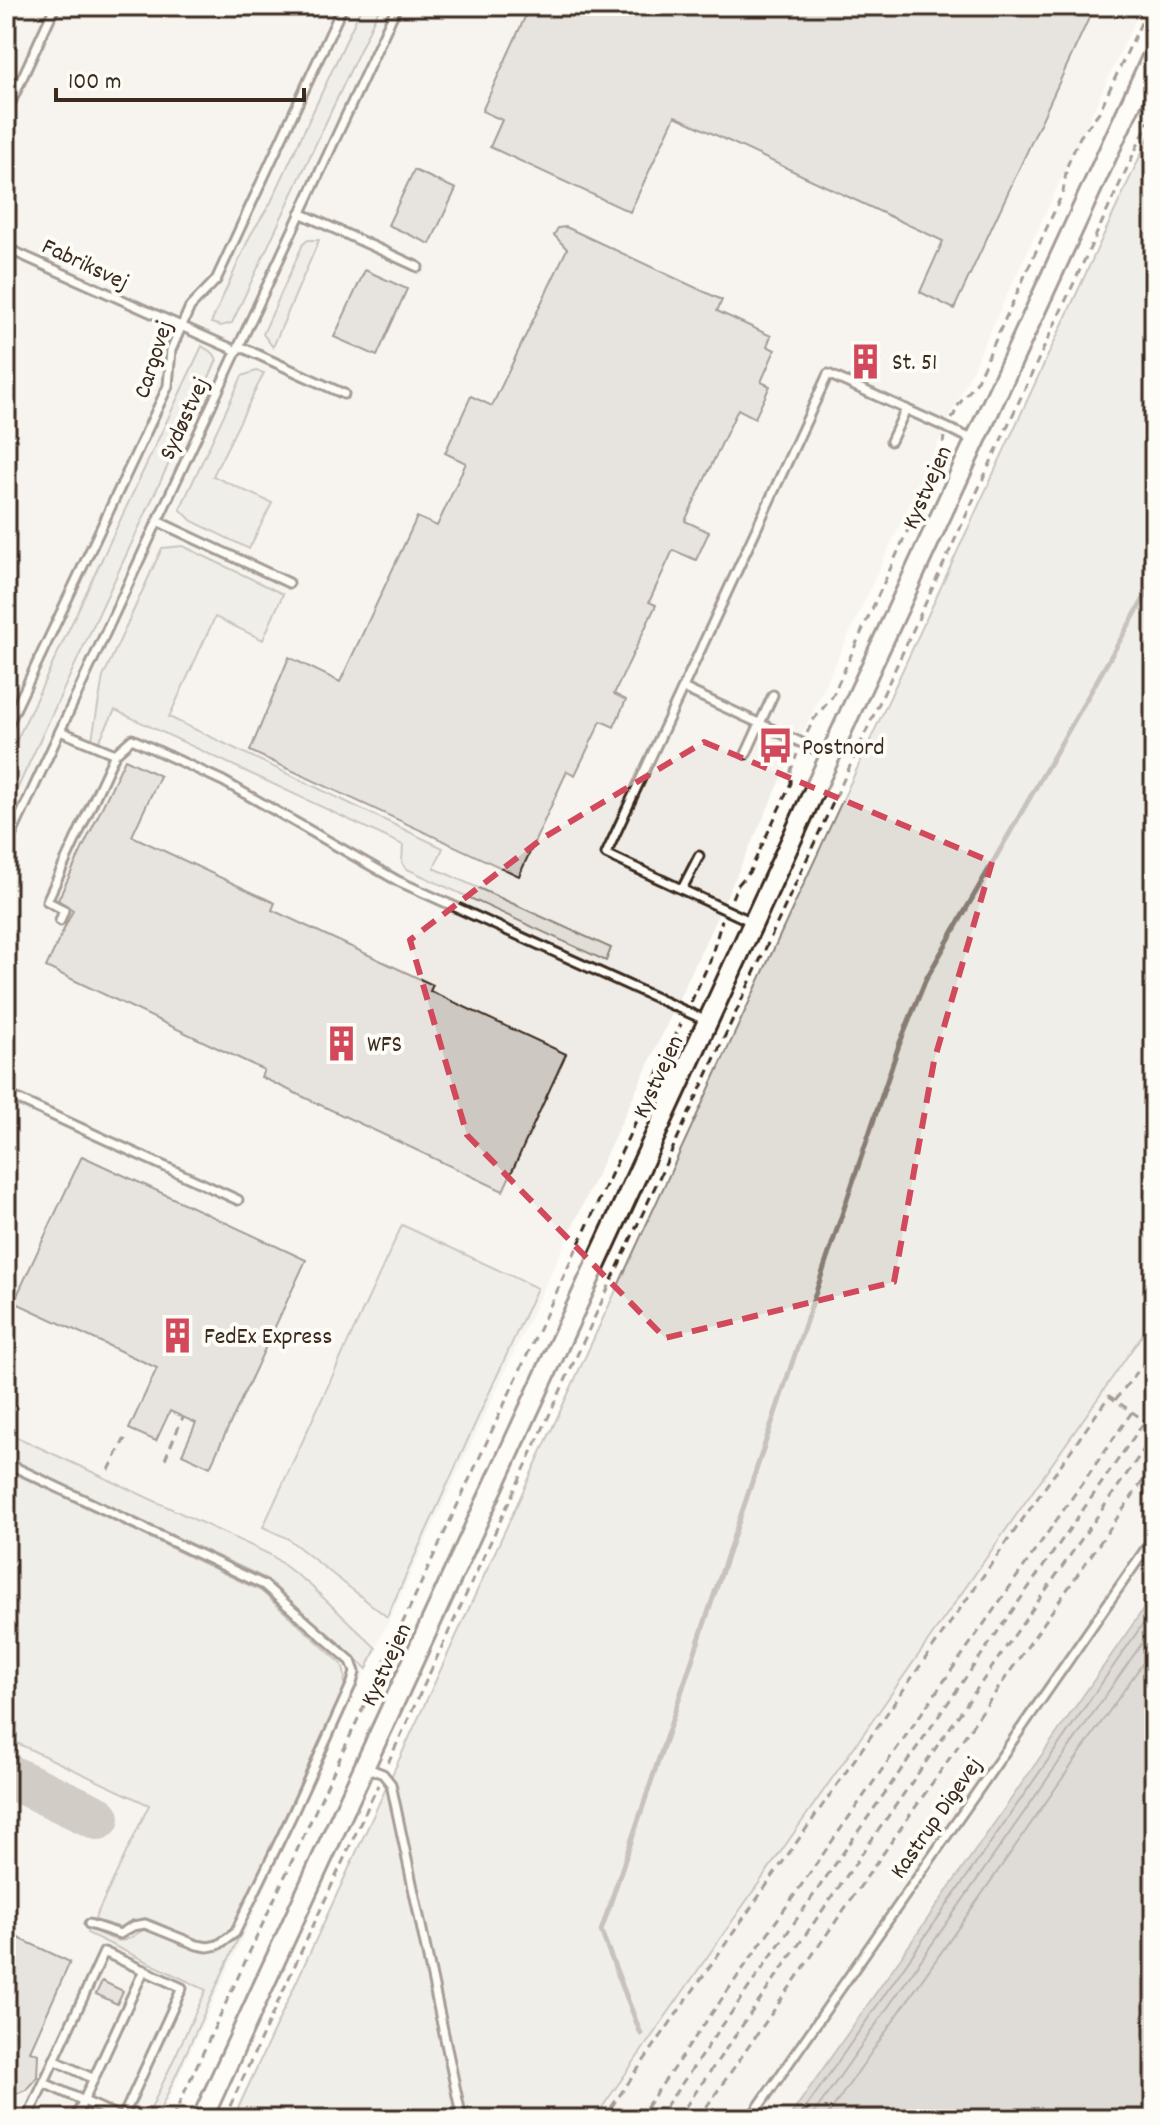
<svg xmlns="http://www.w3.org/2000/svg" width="1160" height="2125" viewBox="0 0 1160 2125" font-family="Dekko,sans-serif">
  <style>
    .built { fill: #efece7 }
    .green { fill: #e1ded7; stroke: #8e847a; stroke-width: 2 }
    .water { fill: #bbb4ad; stroke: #887d74; stroke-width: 2 }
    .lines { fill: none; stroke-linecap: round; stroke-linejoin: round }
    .shore { stroke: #6e6157; stroke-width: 2 }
    .stream { stroke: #887d74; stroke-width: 5 }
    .taxiway { stroke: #9c938a; stroke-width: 44 }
    .building { fill: #cdc8c2; stroke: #3b2a1e; stroke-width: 2 }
    .service-casing { stroke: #3b2a1e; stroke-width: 13 }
    .tertiary-casing { stroke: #3b2a1e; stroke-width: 24 }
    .path { stroke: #3b2a1e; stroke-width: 3; stroke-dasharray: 8 6; stroke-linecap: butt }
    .service { stroke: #fdfcf7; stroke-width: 7 }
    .tertiary { stroke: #fdfcf7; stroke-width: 18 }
    .marked { fill: none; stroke: #d1495b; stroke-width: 6; stroke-dasharray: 16 10; stroke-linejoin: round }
    .labels { text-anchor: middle; stroke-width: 8; stroke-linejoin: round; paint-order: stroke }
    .street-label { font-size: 24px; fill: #3b2a1e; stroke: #fdfcf7 }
    .poi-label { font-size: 24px; fill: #3b2a1e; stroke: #fdfcf7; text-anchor: start }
  </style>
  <rect width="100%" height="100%" fill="#fdfcf7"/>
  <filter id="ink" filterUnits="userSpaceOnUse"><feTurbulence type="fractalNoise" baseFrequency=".0125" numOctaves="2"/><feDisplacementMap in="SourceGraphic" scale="16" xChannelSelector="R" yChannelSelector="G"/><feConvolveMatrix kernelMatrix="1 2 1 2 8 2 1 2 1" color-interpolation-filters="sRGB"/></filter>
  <g filter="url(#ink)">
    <!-- built -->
    <g class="built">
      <path d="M6,6H1142L376,1648L159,2119H6Z"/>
      <path d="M1154,1319V1597L789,2119H596Z"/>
    </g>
    <!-- green -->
    <g class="green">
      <path d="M362,6H379V9L232,323L221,326L211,323L250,236L271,202Z"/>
      <path d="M1154,126V1318L594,2119H233Z"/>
      <path d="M308,240H319L273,347L263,334L303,244Z"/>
      <path d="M202,346L214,354L217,360L6,813V763Z"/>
      <path d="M256,371L264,373L213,476L272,503L249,549L192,521L180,509L242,376Z"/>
      <path d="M183,546L283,594L263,640L215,617L169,717L443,848L434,868L611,948L606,961L405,868L402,862L403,845L115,710L98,743L92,739L103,677L162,548Z"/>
      <path d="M402,1225L537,1288L387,1617L287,1538L263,1527Z"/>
      <path d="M6,1432L271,1555L310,1585L376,1648L367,1669L265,1578L6,1458Z"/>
      <path d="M6,1469L261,1591L342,1664L345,1676L344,1689L237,1920C209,1963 180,1928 145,1918L119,1927L94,1920L149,1805L6,1738Z"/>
      <path d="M243,1928L156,2119H146L206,1990L87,1933L88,1929C98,1932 115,1943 125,1940C136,1937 140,1927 154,1930C191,1939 210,1973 243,1928Z"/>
    </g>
    <!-- water -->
    <path class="water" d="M1154,1594V2119H788Z"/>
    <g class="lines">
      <!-- shore -->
      <g class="shore">
        <path d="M798,2119L1154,1608"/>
        <path d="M810,2119L1154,1626"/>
        <path d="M825,2119L1154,1647"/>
      </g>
      <!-- stream -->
      <path class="stream" d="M641,2034L601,1931L899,1045L926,979L1154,581"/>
      <!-- taxiway -->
      <path class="taxiway" d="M6,1775L98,1818"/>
    </g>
    <!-- building -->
    <g class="building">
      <path d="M530,6H1091L1089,18L954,309L920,292L943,241L675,116L630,212L490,147L502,120L482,111Z"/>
      <path d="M414,170L456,189L430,244L388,225Z"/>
      <path d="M566,227L722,300L717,311L771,336L767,346L775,350L761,382L770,386L755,418L738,409L685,521L709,532L696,560L673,550L649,602L656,605L614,694L626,700L614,727L601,721L575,775L567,771L519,876L250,751L289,657L340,682L417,517L437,526L466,463L445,453L471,396L492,406L567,249L554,235L558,228Z"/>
      <path d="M365,270L407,289L377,356L334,337Z"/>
      <path d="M859,347L881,358L872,375L851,365Z"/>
      <path d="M125,759L160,776L132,836L275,903L272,910L433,985L430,991L566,1054L503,1191L261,1077L264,1070L46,967L73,910L58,900Z"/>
      <path d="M82,1156L306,1260L210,1467L182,1454L196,1423L170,1411L156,1441L129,1429L157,1368L14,1302Z"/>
      <path d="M6,1932L70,1962L30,2051L38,2054L37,2077L26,2090L6,2098Z"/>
      <path d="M102,1981L123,1991L117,2004L96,1994Z"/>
    </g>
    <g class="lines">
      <defs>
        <g id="service">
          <path d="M6,113L53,11"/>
          <path d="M300,213L418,267"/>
          <path d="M6,248L237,351"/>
          <path d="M239,346L344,394"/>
          <path d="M891,441L906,409"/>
          <path d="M157,521L289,583"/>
          <path d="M685,689L828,755"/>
          <path d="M6,729L168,386L171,350L190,307L216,280L343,6"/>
          <path d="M60,731L115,754L132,739L223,781L398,881L705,1020"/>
          <path d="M746,754L773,695"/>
          <path d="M6,847L397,6"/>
          <path d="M682,889L699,856"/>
          <path d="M60,921L64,910L47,901L115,754"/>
          <path d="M752,922L606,854L828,374L974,440"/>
          <path d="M6,1094L238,1200"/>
          <path d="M6,1463L264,1585L351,1661L355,1672L352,1683L293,1813L235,1933L218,1945L208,1947L197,1945L145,1924L133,1926L120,1934L89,1924"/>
          <path d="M365,1767L383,1774L391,1784L462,2119"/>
          <path d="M54,2060L94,2079"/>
          <path d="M44,2083L124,2119"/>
          <path d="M27,2119L104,1952L182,1988L122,2119"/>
          <path d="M75,2119L144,1970"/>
          <path d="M750,2119L1154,1537"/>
        </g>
        <path id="tertiary" d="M202,2119L1154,53"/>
      </defs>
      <!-- service casing -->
      <use href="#service" class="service-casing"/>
      <!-- tertiary casing -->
      <use href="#tertiary" class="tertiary-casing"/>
      <!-- path -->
      <g class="path">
        <path d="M952,419L959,404L976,383L1063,192L1067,166L1080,137L1099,112L1149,6"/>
        <path d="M807,733L814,719L832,697L941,457L944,437"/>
        <path d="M732,898L737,886L750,871L791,783V770L797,754"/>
        <path d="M691,1002L710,961L722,920"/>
        <path d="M1115,1400L1154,1351"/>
        <path d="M165,1459L183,1417"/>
        <path d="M109,1470L124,1440L131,1443"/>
        <path d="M388,1763L1154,110"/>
        <path d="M172,2119L681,1024"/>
        <path d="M224,2119L378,1785"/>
        <path d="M603,2119L1109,1396L1154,1427"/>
        <path d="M638,2119L1132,1412"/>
        <path d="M657,2119L1145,1421"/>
        <path d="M677,2119L1154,1435"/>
        <path d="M698,2119L1154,1465"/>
      </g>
      <!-- service -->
      <use href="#service" class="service"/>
      <!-- tertiary -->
      <use href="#tertiary" class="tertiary"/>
    </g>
  </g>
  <!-- marked area -->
  <path d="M0 0H1160V2125H0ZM704,742L992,862L934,1061L894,1282L665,1338L467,1135L410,940L543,838Z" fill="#fdfcf7" fill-opacity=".55" fill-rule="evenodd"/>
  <path class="marked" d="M704,742L992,862L934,1061L894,1282L665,1338L467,1135L410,940L543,838Z"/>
  <!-- icons -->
  <defs>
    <symbol id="building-bare" viewBox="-9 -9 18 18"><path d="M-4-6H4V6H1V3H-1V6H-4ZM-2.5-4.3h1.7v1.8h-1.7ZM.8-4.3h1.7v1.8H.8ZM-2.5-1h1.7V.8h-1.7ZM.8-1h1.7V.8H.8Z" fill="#d1495b" stroke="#fdfcf7" stroke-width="2.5" paint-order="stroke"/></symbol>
    <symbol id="bus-bare" viewBox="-9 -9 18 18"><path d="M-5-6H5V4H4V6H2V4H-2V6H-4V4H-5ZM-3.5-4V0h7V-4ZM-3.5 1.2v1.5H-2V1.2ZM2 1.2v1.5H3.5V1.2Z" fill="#d1495b" stroke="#fdfcf7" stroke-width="2.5" paint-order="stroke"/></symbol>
  </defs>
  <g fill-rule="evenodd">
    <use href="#building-bare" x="840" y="336" width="51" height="51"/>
    <use href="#bus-bare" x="750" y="720" width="51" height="51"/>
    <use href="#building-bare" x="316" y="1018" width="51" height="51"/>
    <use href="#building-bare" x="152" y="1310" width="51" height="51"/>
  </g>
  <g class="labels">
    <!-- street labels -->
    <g class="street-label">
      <text transform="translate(86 263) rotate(25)" y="8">Fabriksvej</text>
      <text transform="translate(152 359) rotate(-72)" y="8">Cargovej</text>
      <text transform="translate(183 418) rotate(-65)" y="8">Sydøstvej</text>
      <text transform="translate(926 487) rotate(-66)" y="8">Kystvejen</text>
      <text transform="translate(657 1076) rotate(-65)" y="8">Kystvejen</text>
      <text transform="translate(385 1664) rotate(-65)" y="8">Kystvejen</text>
      <text transform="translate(935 1817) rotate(-55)" y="8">Kastrup Digevej</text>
    </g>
    <!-- poi labels -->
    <g class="poi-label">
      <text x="892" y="369">St. 51</text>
      <text x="802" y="754">Postnord</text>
      <text x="367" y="1051">WFS</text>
      <text x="204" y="1343">FedEx Express</text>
    </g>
  </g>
  <!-- margin -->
  <rect width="1160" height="2125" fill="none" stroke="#fdfcf7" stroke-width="32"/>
  <rect x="16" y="16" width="1128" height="2093" fill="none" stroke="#3b2a1e" stroke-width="3" filter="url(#ink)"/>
  <!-- scale -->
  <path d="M56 88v12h248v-12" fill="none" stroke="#3b2a1e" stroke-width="4"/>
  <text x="68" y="88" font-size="24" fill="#3b2a1e" stroke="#fdfcf7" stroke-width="6" paint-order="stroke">100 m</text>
</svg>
